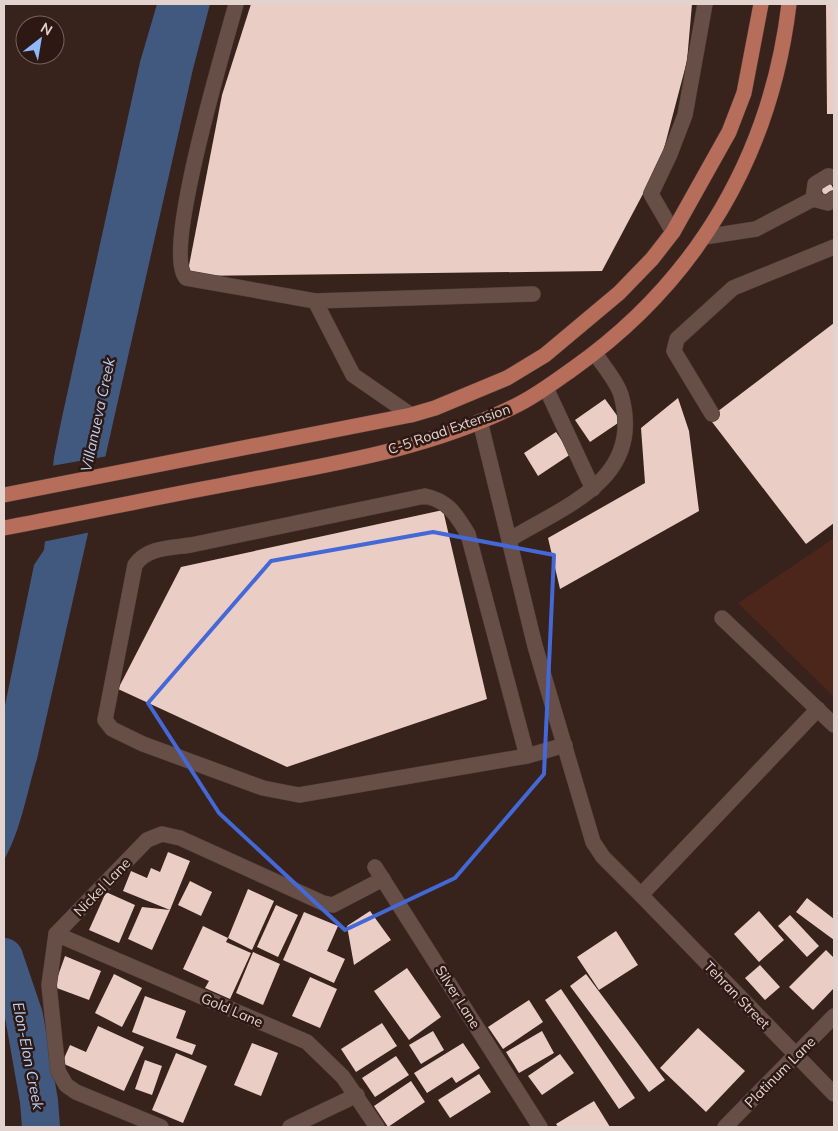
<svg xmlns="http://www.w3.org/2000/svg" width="838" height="1131" viewBox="0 0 838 1131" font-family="Mulish,sans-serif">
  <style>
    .green { fill: #4d261b }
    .water { fill: #41597f }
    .pier { fill: #37221c }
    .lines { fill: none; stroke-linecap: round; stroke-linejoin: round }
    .river { stroke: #41597f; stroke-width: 38 }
    .building { fill: #eacdc5 }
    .minor-casing { stroke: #513e3a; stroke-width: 16 }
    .major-casing { stroke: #513e3a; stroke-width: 16 }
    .minor { stroke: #674e47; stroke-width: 15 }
    .major { stroke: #b66d59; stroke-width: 15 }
    .marked { fill: none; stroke: #4469d6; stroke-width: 4; stroke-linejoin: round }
    .labels { text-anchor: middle; stroke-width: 5; stroke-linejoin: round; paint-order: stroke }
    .street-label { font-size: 14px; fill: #e2d3cf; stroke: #2d1813 }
    .water-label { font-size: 15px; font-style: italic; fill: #b9d1f6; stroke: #2d1813 }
  </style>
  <rect width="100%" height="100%" fill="#37221c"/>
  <!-- green -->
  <path class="green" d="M834,538V697L738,603Z"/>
  <!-- water -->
  <path class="water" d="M157,4H210L193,69L37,759C27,792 21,830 4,860V710L34,565L44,550L54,457L61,422L140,62Z"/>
  <!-- pier -->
  <path class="pier" d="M108,456L91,532L42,542L51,466Z"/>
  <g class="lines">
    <!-- river -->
    <path class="river" d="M4,957L24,1016L39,1101L41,1127"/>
  </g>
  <!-- building -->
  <g class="building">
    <path d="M251,4H692L687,61L661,160L602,271L187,276L222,95Z"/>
    <path d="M826,4H834V114H827Z"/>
    <path d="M830,182L834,190L824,195L820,187Z"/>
    <path d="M834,323V523L806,544L709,418Z"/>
    <path d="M678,398L689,431L699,511L560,589L548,538L645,483L641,428Z"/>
    <path d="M605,399L621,421L590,442L575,420Z"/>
    <path d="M556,432L571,454L538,476L524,453Z"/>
    <path d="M443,510L487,699L287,767L118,689L181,567Z"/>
    <path d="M168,852L190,861L170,910L152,950L128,939L142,907L170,910L123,891L131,871L147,878L151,868L160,872Z"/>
    <path d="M190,881L212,892L201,916L178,905Z"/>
    <path d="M248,889L274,901L252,950L228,938Z"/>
    <path d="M106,892L135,905L119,943L89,930Z"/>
    <path d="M807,898L834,919V940L796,912Z"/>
    <path d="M276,905L298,915L278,957L257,947Z"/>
    <path d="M370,911L391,940L354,965L347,926Z"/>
    <path d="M759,911L784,940L759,962L734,934Z"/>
    <path d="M304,912L338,926L327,951L345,959L334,983L283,960Z"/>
    <path d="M790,915L819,946L807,957L778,926Z"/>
    <path d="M203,926L228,938L226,942L251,953L230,999L205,988L209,981L183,969Z"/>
    <path d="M616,931L638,965L599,990L577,957Z"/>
    <path d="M826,950L834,958V988L813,1010L789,987Z"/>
    <path d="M253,952L280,964L263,1005L236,993Z"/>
    <path d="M65,956L101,971L89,1000L54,987Z"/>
    <path d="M760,965L780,987L765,1000L745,978Z"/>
    <path d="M407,968L441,1017L409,1040L374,991Z"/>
    <path d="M114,974L142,988L122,1027L95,1013Z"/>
    <path d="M586,974L665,1080L649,1092L570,986Z"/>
    <path d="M310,977L337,989L320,1028L292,1016Z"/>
    <path d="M561,989L635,1098L619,1109L545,1000Z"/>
    <path d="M145,996L186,1011L176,1038L196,1045L192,1055L132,1032Z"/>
    <path d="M529,1000L543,1022L503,1049L488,1027Z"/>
    <path d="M382,1023L397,1046L356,1072L341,1049Z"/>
    <path d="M98,1026L144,1047L124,1091L62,1063L70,1045L86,1052Z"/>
    <path d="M698,1028L745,1071L706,1112L660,1068Z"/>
    <path d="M433,1031L444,1050L421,1064L409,1045Z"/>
    <path d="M542,1031L554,1053L519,1073L506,1052Z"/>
    <path d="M252,1043L278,1053L261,1096L234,1085Z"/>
    <path d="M463,1043L480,1068L456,1083L452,1077L427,1093L414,1073Z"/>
    <path d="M176,1053L207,1066L183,1123L152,1110Z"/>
    <path d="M560,1054L574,1073L542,1095L528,1076Z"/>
    <path d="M396,1056L409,1075L375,1097L362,1078Z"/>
    <path d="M145,1060L162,1066L152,1095L135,1089Z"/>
    <path d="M479,1074L491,1092L450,1118L438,1100Z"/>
    <path d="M411,1081L425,1102L388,1127L374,1106Z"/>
    <path d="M594,1101L610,1127H558L556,1124Z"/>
  </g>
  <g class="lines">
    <defs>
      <g id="minor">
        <path d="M236,4C225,46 162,251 186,278L315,301L353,375L411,415"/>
        <path d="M813,199L815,184L828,176L834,177"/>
        <path d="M673,232L651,194L670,154L685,115L705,4"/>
        <path d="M704,237L756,229L813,199L828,203L834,198"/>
        <path d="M315,301L533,294"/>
        <path d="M546,388L593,489"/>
        <path d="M712,414L674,351L677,339L733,288L834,247"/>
        <path d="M480,421L535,646L593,842L603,857L641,895L818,709"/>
        <path d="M509,540C566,505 645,479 621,395C617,381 603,366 595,353"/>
        <path d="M722,618L834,725"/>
        <path d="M527,756L468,534C456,515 449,501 425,496L191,545C171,548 147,547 135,565L105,720L112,729L143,744L263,788L299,795L527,756L565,745"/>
        <path d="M375,867L540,1127"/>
        <path d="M641,895L834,1094"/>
        <path d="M56,934L307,1042L343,1077L377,1127"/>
        <path d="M161,1127L76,1092L66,1085L58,1071L49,985L56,934L147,840L162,834L180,838L323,903L333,905L383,879"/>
        <path d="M290,1127L357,1095"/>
        <path d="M725,1127L834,1016"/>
      </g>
      <g id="major">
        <path d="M4,495L411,415L435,408L507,378L545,355L619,293L652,259L673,232L729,132L744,93L761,4"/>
        <path d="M4,528C79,514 153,498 228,484C324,465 424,451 513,407C535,397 554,382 574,368C698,280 771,154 789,4"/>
      </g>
    </defs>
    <!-- minor casing -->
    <use href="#minor" class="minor-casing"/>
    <!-- major casing -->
    <use href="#major" class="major-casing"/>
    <!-- minor -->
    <use href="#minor" class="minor"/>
    <!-- major -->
    <use href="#major" class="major"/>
  </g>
  <!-- marked area -->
  <path class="marked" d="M433,532L554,555L544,774L455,878L345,930L219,813L148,703L271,561Z"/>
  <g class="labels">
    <!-- street labels -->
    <g class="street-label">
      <text transform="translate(449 429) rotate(-19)" y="5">C-5 Road Extension</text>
      <text transform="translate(102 887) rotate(-46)" y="5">Nickel Lane</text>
      <text transform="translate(737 995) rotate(46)" y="5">Tehran Street</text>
      <text transform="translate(458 997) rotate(58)" y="5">Silver Lane</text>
      <text transform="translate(232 1010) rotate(23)" y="5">Gold Lane</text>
      <text transform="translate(780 1072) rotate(-45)" y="5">Platinum Lane</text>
    </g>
    <!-- water labels -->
    <g class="water-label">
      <text transform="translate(98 415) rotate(-78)" y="5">Villanueva Creek</text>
      <text transform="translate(28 1056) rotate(79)" y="5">Elon-Elon Creek</text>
    </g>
  </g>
  <!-- border -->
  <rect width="838" height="1131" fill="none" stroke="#e2d3cf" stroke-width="10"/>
  <!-- north arrow -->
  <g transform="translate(40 40) rotate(31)"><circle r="24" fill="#2d1813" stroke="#75635e"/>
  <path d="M0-4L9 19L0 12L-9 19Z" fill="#8eb9fc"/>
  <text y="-8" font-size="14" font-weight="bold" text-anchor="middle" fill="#e2d3cf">N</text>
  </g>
</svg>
